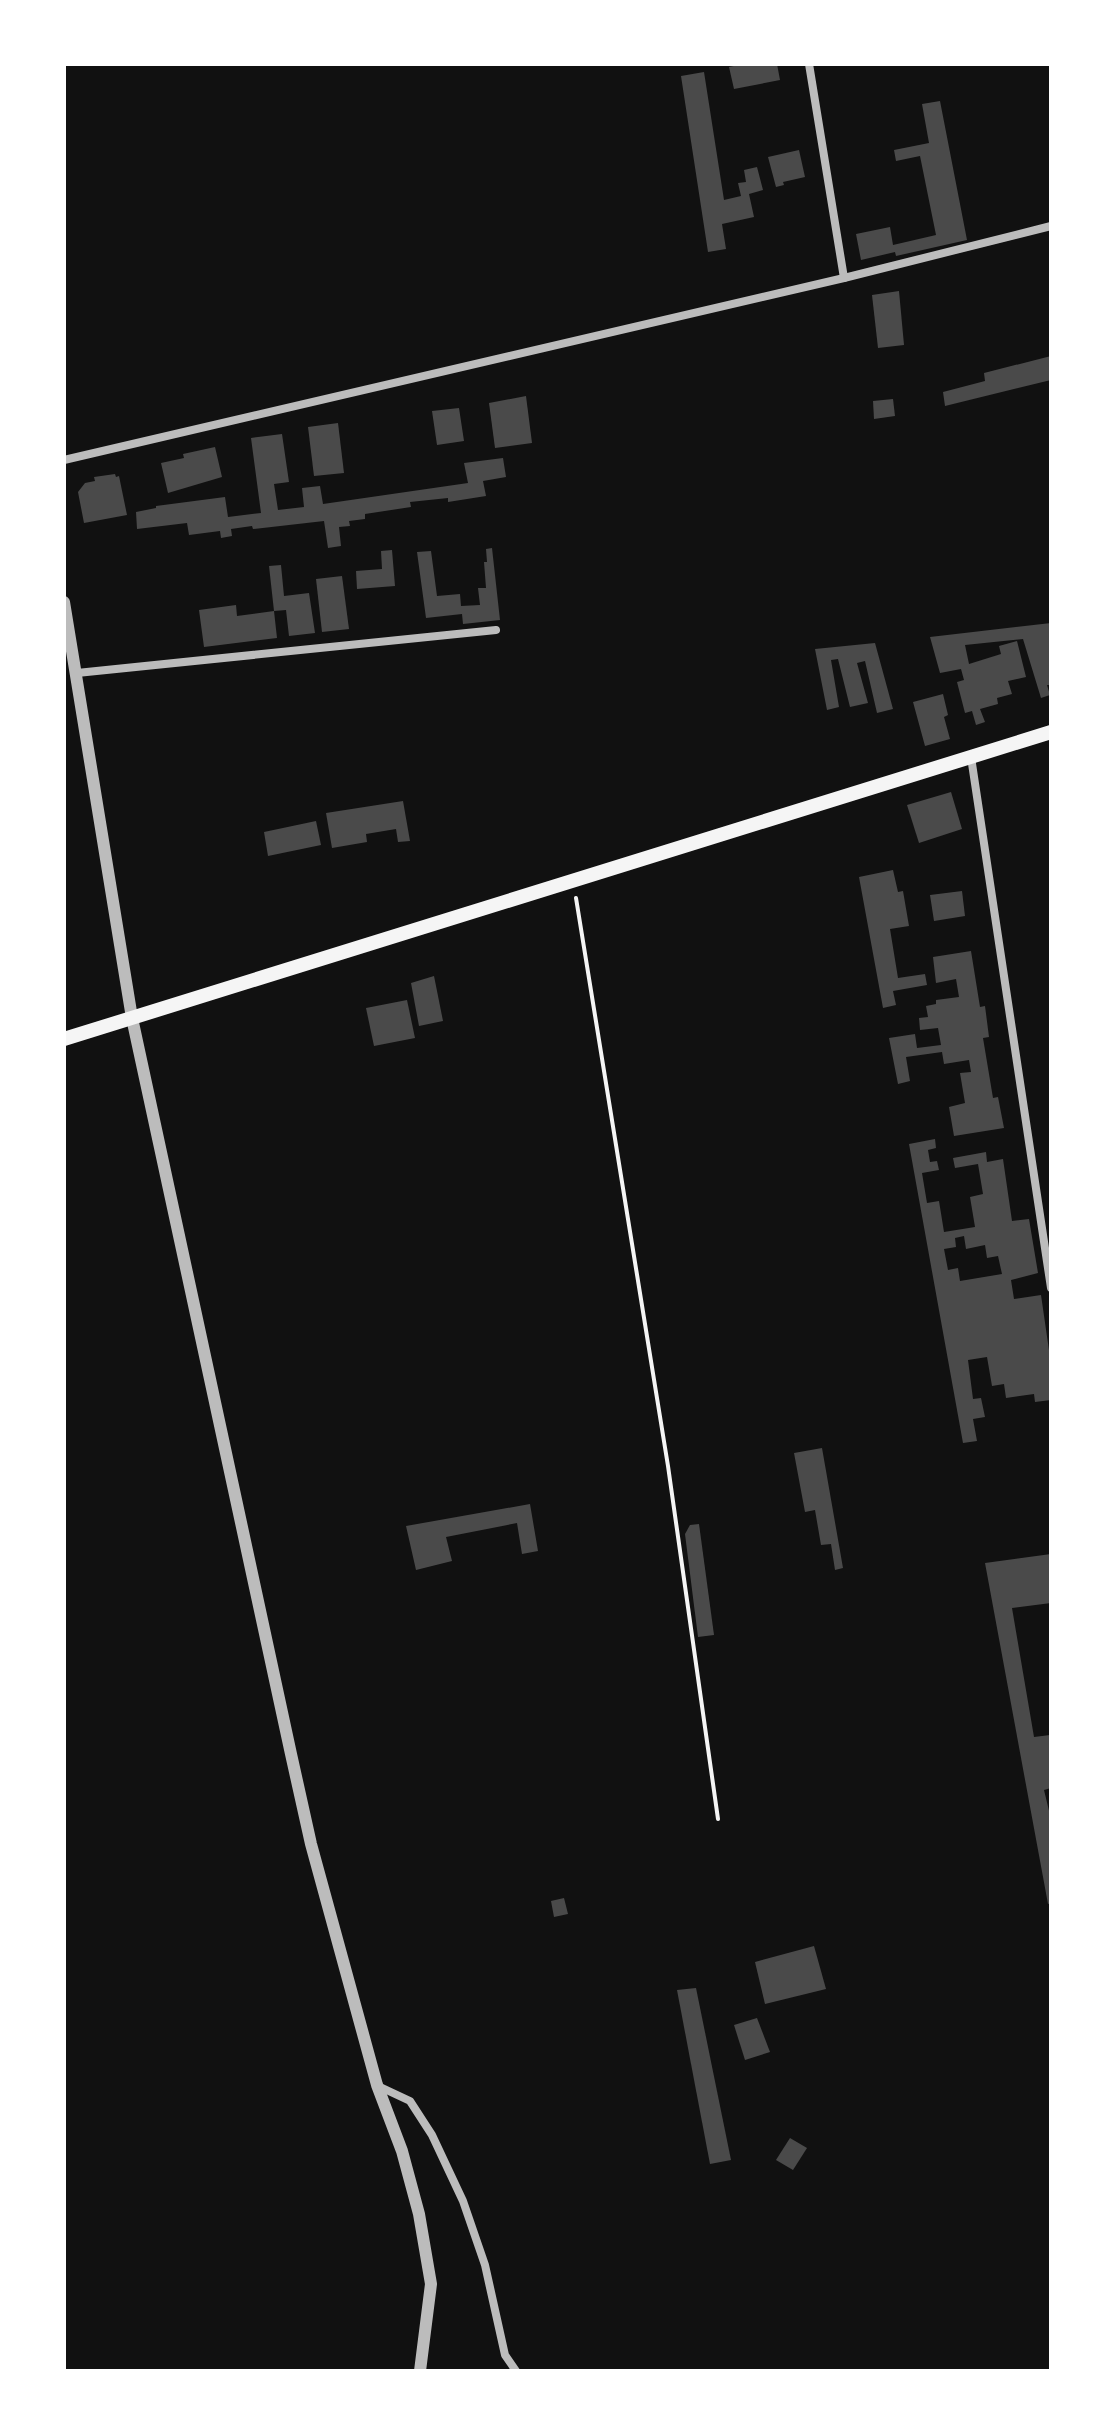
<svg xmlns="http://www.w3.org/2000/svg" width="1115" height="2435" viewBox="0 0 1115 2435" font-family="'Sofia Sans Condensed',sans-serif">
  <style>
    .building { fill: #4a4a4a; fill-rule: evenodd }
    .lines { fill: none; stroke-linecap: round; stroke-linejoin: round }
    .path { stroke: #f5f5f5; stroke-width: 4 }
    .minor { stroke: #bcbcbc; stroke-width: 8 }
    .tertiary { stroke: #bcbcbc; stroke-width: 12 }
    .secondary { stroke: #f5f5f5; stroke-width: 14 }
  </style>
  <rect width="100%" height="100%" fill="#111"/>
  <!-- building -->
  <g class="building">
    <path d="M743,64H777L780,80L734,89L729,67Z"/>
    <path d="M704,72L724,200L741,196L738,183L746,182L744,170L757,167L763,190L749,194L754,217L722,224L726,249L708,252L681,76Z"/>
    <path d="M940,101L967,240L896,256L895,252L861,260L856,234L890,227L893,245L936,235L920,156L896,161L894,150L929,143L922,104Z"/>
    <path d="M799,150L805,177L783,182L784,185L776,187L768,157Z"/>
    <path d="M899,291L904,345L878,348L872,295Z"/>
    <path d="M1051,356V380L945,406L943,392L985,381L984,373Z"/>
    <path d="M526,396L532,443L495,448L489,403Z"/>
    <path d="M893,399L895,416L874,419L873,401Z"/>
    <path d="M459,408L464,441L437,445L432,411Z"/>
    <path d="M338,423L344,473L314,476L308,427Z"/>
    <path d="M282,434L289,482L274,484L278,510L304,507L302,488L320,486L323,504L468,483L464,463L503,458L506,477L483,481L486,496L448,502V498L410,502L411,507L365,514V519L349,521L350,526L339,527L341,546L328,548L324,521L253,529L252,526L231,529L232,536L221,538L220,531L189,535L187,523L137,529L136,512L156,508V506L225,497L228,517L261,513L251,438Z"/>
    <path d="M215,447L222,477L168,493L161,463L184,458L183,454Z"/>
    <path d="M115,474L116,477L119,476L127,515L84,523L78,492L85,483L95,481L94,477Z"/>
    <path d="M492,548L500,620L463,624L462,614L426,618L417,552L431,551L437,596L460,594L461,606L480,605L478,588H486L484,562H487L486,549Z"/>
    <path d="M392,550L395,586L357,589L356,571L382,569L381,551Z"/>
    <path d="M281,565L284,596L309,593L315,633L289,636L286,610L274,611L269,566Z"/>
    <path d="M342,576L349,629L322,632L316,579Z"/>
    <path d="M236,605L237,616L274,611L277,638L204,647L199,610Z"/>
    <path d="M1051,623V685H1047L1050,695L1041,698L1023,639L965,645L969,664L1001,654L999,646L1017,641L1026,677L1008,681L1012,694L997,698L998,704L980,709L985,722L976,725L972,711L965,713L957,682L964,680L961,669L940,673L930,637Z"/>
    <path d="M875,643L893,709L877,713L865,661L857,663L868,703L850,707L838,659L831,660L839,707L827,710L815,649Z"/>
    <path d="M943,694L948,715L944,717L950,739L925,746L913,702Z"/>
    <path d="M951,792L962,829L919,843L907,805Z"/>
    <path d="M403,801L410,841L398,842L396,829L366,834L367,842L332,848L326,813Z"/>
    <path d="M316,821L321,845L268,856L264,832Z"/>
    <path d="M893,870L898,892L903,891L909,926L890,929L898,978L925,974L927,985L893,991L896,1005L883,1008L859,877Z"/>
    <path d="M962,891L965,916L934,921L930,895Z"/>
    <path d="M971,951L980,1007L985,1006L989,1037L983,1038L993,1098L998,1097L1004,1128L954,1136L949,1107L965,1103L960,1073L971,1072L969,1060L944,1064L942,1052L906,1057L910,1081L898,1084L889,1038L915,1034L917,1048L941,1045L938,1028L920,1030L919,1018L928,1017L926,1006L936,1004V1000L959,997L956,979L936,983L933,957Z"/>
    <path d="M434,976L443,1021L419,1026L411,983Z"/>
    <path d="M407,1000L415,1038L374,1046L366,1008Z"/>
    <path d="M935,1139L936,1148L928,1150L930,1162L937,1161L939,1170L922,1173L927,1203L939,1201L944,1232L975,1227L970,1197L983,1194L978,1164L955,1168L953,1158L986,1152L987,1162L1003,1159L1012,1221L1029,1219L1038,1273L1011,1280L1014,1299L1041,1295L1051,1364V1400L1035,1402L1034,1394L1006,1398L1004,1384L992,1386L987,1357L968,1360L973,1399L981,1398L985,1417L973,1419L977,1441L963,1443L909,1144ZM964,1236L966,1249L985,1245L987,1258L998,1256L1002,1274L960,1281L958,1268L948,1270L944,1249L956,1247L955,1238Z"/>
    <path d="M822,1448L843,1568L835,1570L831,1544L821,1545L815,1510L805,1512L794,1453Z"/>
    <path d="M530,1504L538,1551L522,1554L517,1523L446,1537L452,1561L416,1570L406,1526Z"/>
    <path d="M699,1524L714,1635L698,1637L685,1534L690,1525Z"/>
    <path d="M1051,1554V1603L1012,1608L1034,1737L1050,1735L1051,1743V1788L1044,1790L1051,1819V1903L1048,1904L985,1563Z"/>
    <path d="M564,1898L568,1914L554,1917L551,1901Z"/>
    <path d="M814,1946L826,1989L765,2004L755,1962Z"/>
    <path d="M696,1988L731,2160L710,2164L677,1990Z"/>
    <path d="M757,2018L770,2052L745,2060L734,2025Z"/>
    <path d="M790,2138L807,2148L793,2170L776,2160Z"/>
  </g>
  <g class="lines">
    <!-- path -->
    <path class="path" d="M576,898L668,1466L718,1819"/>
    <!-- minor -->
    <g class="minor">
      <path d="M809,64L844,278"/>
      <path d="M64,460L844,278L1051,226"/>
      <path d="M77,673L496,630"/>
      <path d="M971,757L1051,1288"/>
      <path d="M378,2086L410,2101L432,2135L463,2201L485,2265L505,2355L516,2371"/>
    </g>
    <!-- tertiary -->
    <path class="tertiary" d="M64,602L132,1018L291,1754L311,1844L377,2085L402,2151L419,2214L431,2284L420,2371"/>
    <!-- secondary -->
    <path class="secondary" d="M64,1039L1051,732"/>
  </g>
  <!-- border -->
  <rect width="1115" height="2435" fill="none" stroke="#ffffff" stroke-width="132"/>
</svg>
